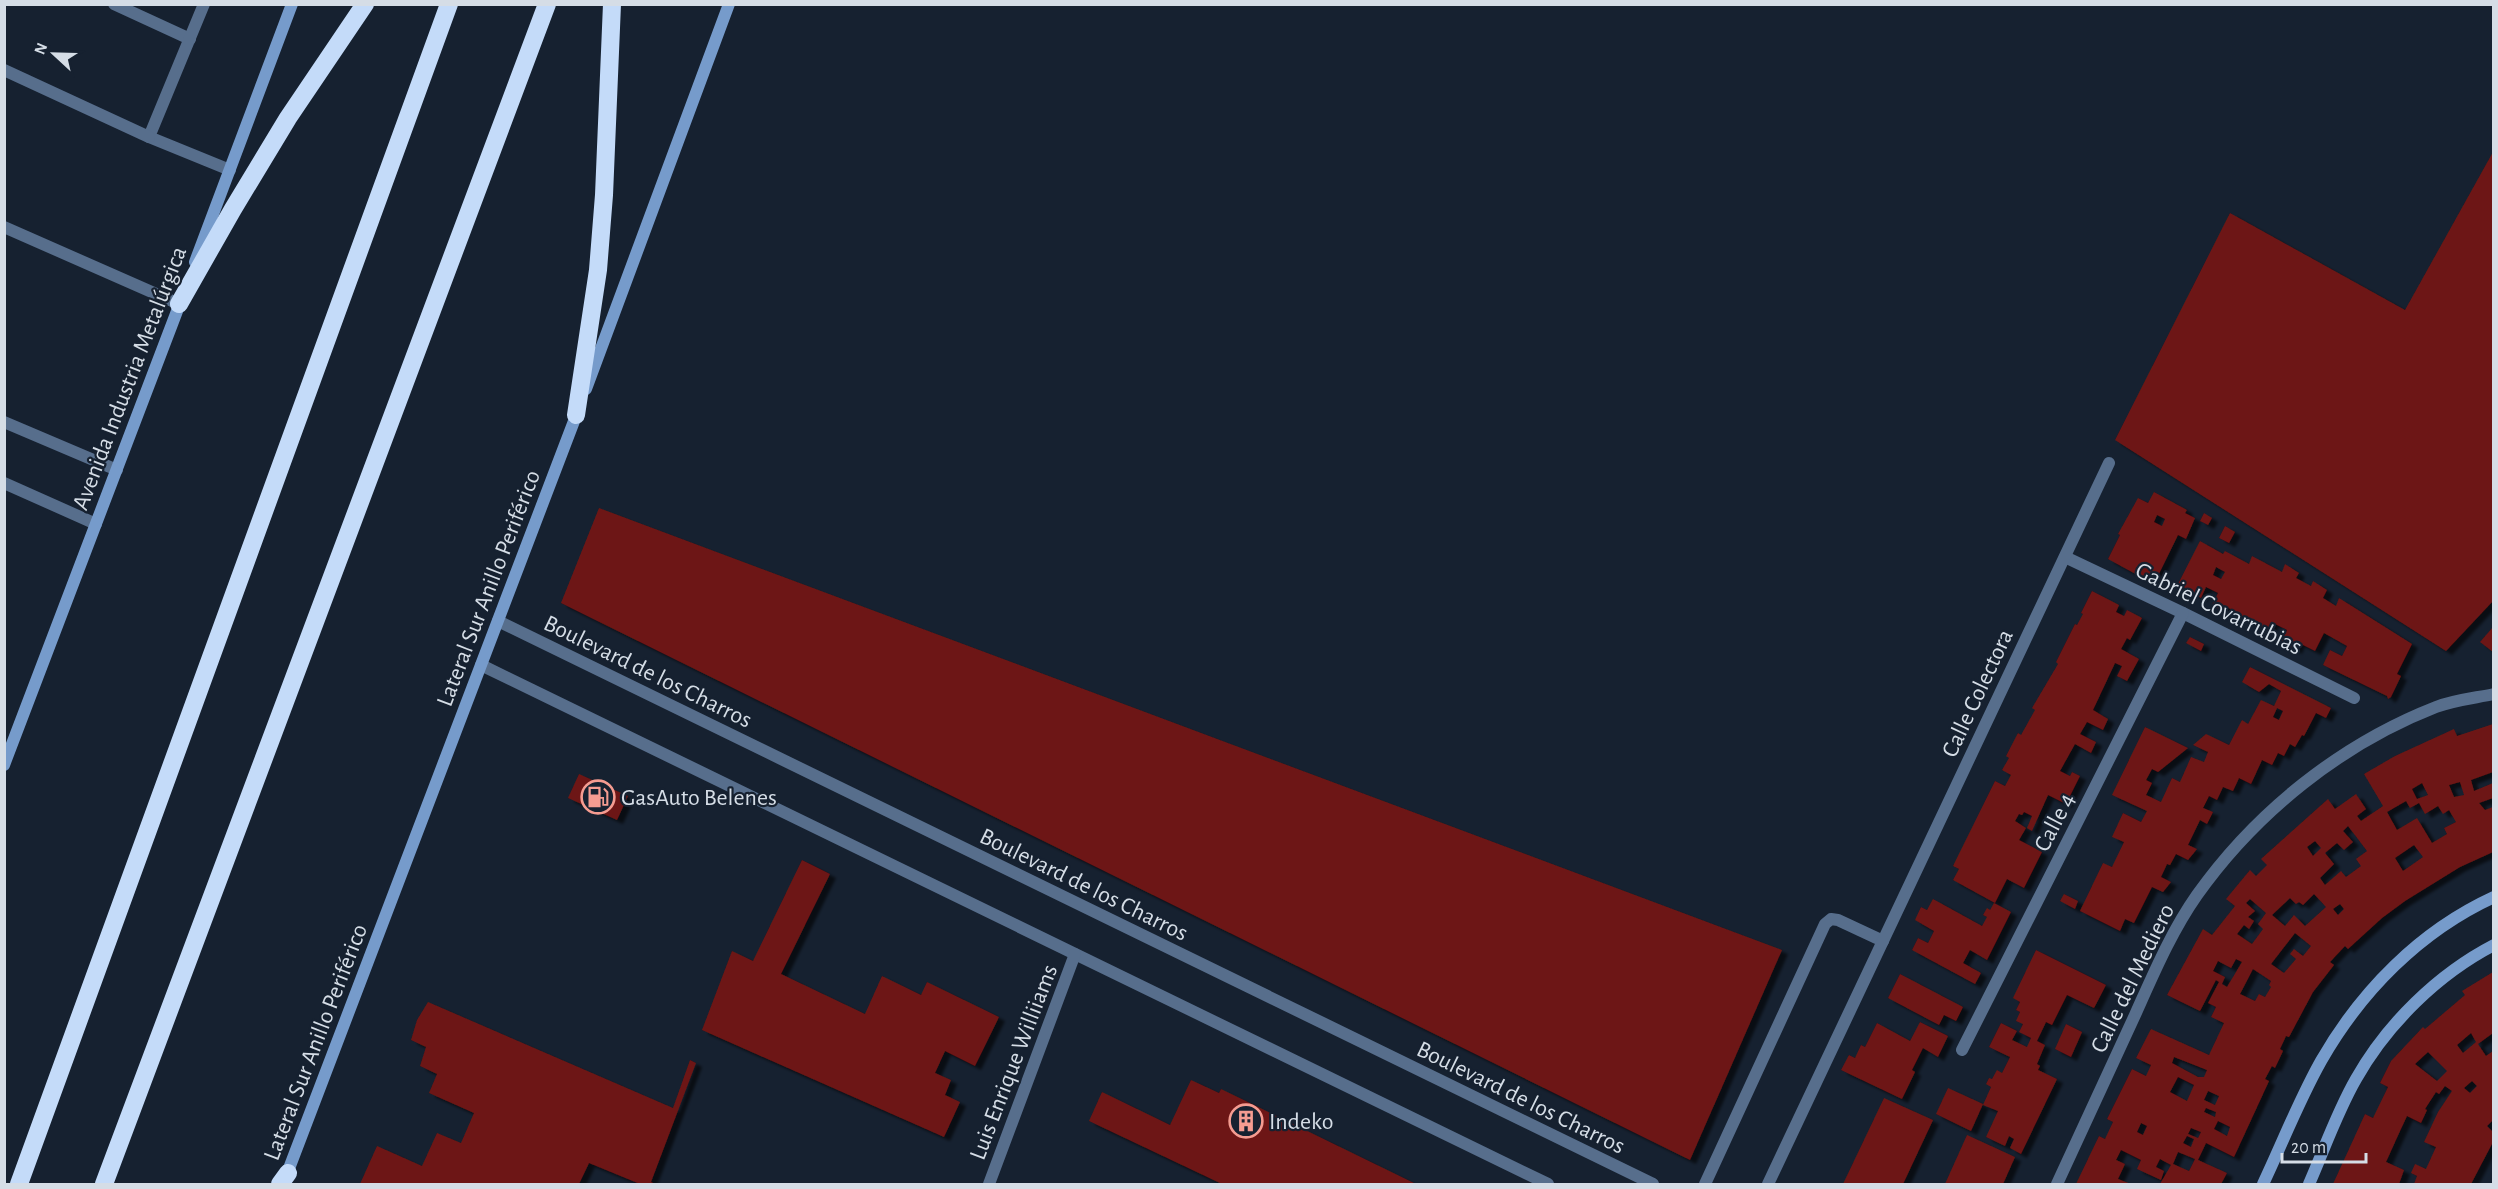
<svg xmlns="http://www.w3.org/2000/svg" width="2498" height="1189" viewBox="0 0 2498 1189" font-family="'Alegreya Sans',sans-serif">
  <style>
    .building { fill: #6d1613; fill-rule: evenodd; filter: url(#shadow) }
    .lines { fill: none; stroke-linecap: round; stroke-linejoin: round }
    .street { stroke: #576e8c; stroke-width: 12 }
    .secondary { stroke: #769bcb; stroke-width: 12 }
    .highway { stroke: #c4dbf9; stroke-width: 18 }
    .labels { text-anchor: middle; stroke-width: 4.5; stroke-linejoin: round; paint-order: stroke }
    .street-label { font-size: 24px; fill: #d5dde6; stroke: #162130 }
    .poi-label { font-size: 24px; fill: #d5dde6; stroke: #162130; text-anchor: start }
  </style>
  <defs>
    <filter id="shadow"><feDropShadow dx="6" dy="4" stdDeviation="1.5" flood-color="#0009"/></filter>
  </defs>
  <rect width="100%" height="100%" fill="#162130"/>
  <!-- building -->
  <g class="building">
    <path d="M2493,152V601L2446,651L2115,440L2230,213L2405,310Z"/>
    <path d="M2154,492L2187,510L2185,513L2195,518L2186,539L2178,535L2154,584L2108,559L2120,535L2118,534L2138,498L2148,503ZM2157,515L2165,519L2162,526L2154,522Z"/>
    <path d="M599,508L1782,950L1690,1160L561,603Z"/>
    <path d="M2204,513L2212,518L2208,525L2200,521Z"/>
    <path d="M2225,526L2235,532L2229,543L2219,538Z"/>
    <path d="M2200,541L2223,554L2225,551L2249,564L2252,556L2282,572L2285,564L2299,573L2296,578L2311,586L2313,581L2327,590L2323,598L2336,606L2339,598L2412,644L2397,674L2401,676L2391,697L2388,699L2387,696L2323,665L2330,650L2342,656L2347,646L2324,633L2315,651L2299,643L2296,650L2281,642L2287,630L2273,623L2269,631L2227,607L2225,612L2212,605L2218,593L2206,587L2201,598L2178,584ZM2216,567L2225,572L2221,579L2213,575Z"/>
    <path d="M2092,591L2119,605L2116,612L2124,616L2127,610L2142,618L2130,640L2127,638L2121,649L2139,659L2127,681L2117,676L2122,666L2115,663L2093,710L2108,719L2103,730L2087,722L2080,734L2096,742L2091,753L2075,744L2060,771L2070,776L2072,772L2080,776L2066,804L2048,795L2032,831L2027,828L2032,816L2024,812L2022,815L2019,814L2015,821L2026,828L2019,840L2042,852L2024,888L2007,879L1995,903L1953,880L1959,869L1953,866L1995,781L2005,786L2011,775L2002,770L2009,758L2006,756L2018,733L2021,735L2035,710L2032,708L2058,664L2056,662L2075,624L2077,625L2083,614L2081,613Z"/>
    <path d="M2493,627V652L2480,642Z"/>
    <path d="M2190,637L2204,644L2201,651L2186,643Z"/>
    <path d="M2250,667L2331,708L2326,718L2316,713L2304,736L2302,735L2295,747L2290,744L2284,756L2278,753L2272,765L2262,760L2251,784L2239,778L2233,791L2223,787L2217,800L2209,796L2203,808L2213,812L2207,824L2200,820L2188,845L2197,849L2188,860L2176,854L2170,865L2167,864L2161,877L2171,882L2163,892L2152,887L2134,923L2125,919L2120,931L2080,911L2103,863L2112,867L2124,842L2112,837L2123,813L2141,822L2147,811L2112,795L2145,727L2188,748L2158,772L2152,769L2146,780L2152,783L2146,795L2161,802L2172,778L2180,782L2191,757L2204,762L2208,752L2193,745L2206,734L2229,745L2242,720L2248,724L2261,700L2274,706L2281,691L2269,684L2259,692L2242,682ZM2277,708L2283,711L2279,720L2273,717Z"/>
    <path d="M2493,724V772L2471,780L2474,791L2493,783V798L2479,803L2485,810L2493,807V852L2460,867L2405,901L2382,918L2348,949L2345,946L2330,962L2334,965L2313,992L2289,1037L2286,1036L2280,1049L2283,1051L2275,1068L2272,1066L2265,1079L2269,1081L2234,1157L2206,1143L2198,1160L2227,1173L2221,1184H2160L2171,1165L2160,1159L2156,1167L2164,1171L2161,1180L2137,1169L2141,1160L2121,1150L2116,1160L2125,1164L2118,1179L2131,1184H2076L2099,1136L2105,1139L2113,1122L2107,1119L2132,1069L2146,1076L2151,1065L2136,1058L2151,1029L2209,1055L2224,1023L2211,1017L2216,1007L2208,1003L2219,982L2216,980L2200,1011L2167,995L2203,929L2212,935L2235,906L2226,899L2250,870L2256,876L2267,865L2261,859L2328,799L2335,809L2356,794L2366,809L2357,816L2361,821L2383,806L2364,774L2395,756L2454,729L2457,736ZM2460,782L2464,795L2454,797L2449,785ZM2422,783L2428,795L2417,799L2412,789ZM2406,801L2410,808L2419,803L2425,814L2438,806L2443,814L2449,810L2456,822L2444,828L2447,834L2432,843L2417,818L2397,830L2387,812ZM2348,826L2367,851L2356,859L2361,866L2346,877L2341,871L2325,885L2320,878L2334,864L2325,853L2337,843L2344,850L2353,842L2343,831ZM2315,841L2321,848L2313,856L2307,847ZM2414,845L2423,857L2403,871L2395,858ZM2314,894L2326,907L2305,926L2294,915L2285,926L2272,915L2290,898L2296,904L2299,902L2303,905ZM2250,899L2266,913L2258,924L2263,929L2252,944L2237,934L2244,925L2249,929L2254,921L2248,917L2255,911L2246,903ZM2340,904L2344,909L2338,915L2333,909ZM2295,933L2311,946L2303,956L2294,949L2290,954L2296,959L2284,973L2271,964ZM2236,959L2242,962L2227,987L2222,984L2225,977L2213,971L2218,961L2231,968ZM2253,969L2271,981L2269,985L2271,987L2265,997L2259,994L2255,1001L2240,994ZM2174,1057L2207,1070L2204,1077H2198L2172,1063ZM2178,1077L2194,1085L2187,1101L2170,1092ZM2208,1091L2219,1096L2215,1105L2204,1100ZM2206,1108L2216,1112L2215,1117L2204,1112ZM2218,1121L2230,1127L2227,1136L2214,1129ZM2141,1123L2147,1126L2143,1135L2137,1132ZM2191,1128L2201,1132L2198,1138L2188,1134ZM2187,1136L2194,1139L2191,1147L2183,1143ZM2178,1152L2195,1159L2189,1171L2173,1164Z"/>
    <path d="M579,774L628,796L617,820L568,798Z"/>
    <path d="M802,860L830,874L781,974L865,1014L882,976L921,995L927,982L999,1017L975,1066L945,1051L935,1073L951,1080L945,1095L960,1102L944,1137L702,1030L732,951L753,961Z"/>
    <path d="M2064,894L2078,901L2075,909L2060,901Z"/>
    <path d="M1933,899L1982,926L1987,917L1983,915L1987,908L1990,910L1994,903L2011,912L1987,960L1970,950L1963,963L1981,973L1975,984L1912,950L1918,938L1928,943L1934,931L1915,920L1921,907L1927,910Z"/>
    <path d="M2036,950L2106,985L2094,1008L2067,995L2052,1025L2046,1022L2037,1041L2045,1045L2037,1064L2040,1066L2038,1070L2057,1079L2021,1154L2010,1148L2014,1139L2009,1136L2005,1146L1986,1137L1998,1111L1983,1105L1991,1087L1986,1084L1989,1078L1992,1079L1997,1070L2002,1073L2010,1057L1989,1047L2001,1023L2017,1031L2012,1040L2027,1047L2031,1038L2019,1032L2023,1024L2016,1021L2020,1012L2016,1010L2020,1002L2013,998Z"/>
    <path d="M2493,972V1033L2478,1044L2486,1056L2493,1051V1120L2487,1126L2493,1132V1142L2471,1184H2414L2417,1176L2411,1173L2415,1164L2426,1169L2436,1147L2424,1142L2438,1112L2452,1091L2445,1086L2439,1094L2436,1092L2425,1109L2427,1110L2421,1123L2407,1116L2400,1131L2386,1162L2404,1170L2399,1184H2333L2365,1114L2373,1118L2388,1087L2380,1083L2391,1061L2423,1027L2425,1029L2465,995L2462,991ZM2471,1033L2476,1042L2463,1053L2457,1045ZM2428,1052L2447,1071L2437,1081L2415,1064ZM2472,1081L2477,1086L2470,1093L2464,1088Z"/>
    <path d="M1900,974L1963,1007L1956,1021L1944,1015L1939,1025L1888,998Z"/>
    <path d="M428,1002L673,1108L690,1060L696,1063L651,1182L655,1184H640L589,1163L579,1184H360L377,1146L422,1166L437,1133L461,1143L474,1113L429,1093L437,1074L420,1066L426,1047L411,1040L417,1020Z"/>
    <path d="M1920,1022L1948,1036L1938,1057L1923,1048L1912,1070L1915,1072L1902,1099L1841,1070L1849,1055L1855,1058L1861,1045L1865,1047L1877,1023L1910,1041Z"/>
    <path d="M2066,1024L2082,1032L2071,1057L2055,1049Z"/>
    <path d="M1191,1080L1219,1093L1221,1089L1416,1184H1222L1089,1121L1102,1092L1170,1125Z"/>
    <path d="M1948,1088L1983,1104L1971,1131L1936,1114Z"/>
    <path d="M1884,1098L1933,1120L1903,1184H1843Z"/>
    <path d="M1967,1135L2015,1157L2003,1184H1945Z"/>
  </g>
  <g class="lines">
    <!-- street -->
    <g class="street">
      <path d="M114,4L190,39"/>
      <path d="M204,4L149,137L230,170"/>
      <path d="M4,70L149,137"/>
      <path d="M4,227L179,304"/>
      <path d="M4,422L117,470"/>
      <path d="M4,483L96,524"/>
      <path d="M2065,557L2183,613L2354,698"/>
      <path d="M498,621L1653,1184"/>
      <path d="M481,665L1548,1184"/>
      <path d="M1962,1050L2183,613"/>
      <path d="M989,1184L1075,954"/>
      <path d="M1705,1184L1825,924L1831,919L1838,920L1883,941"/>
      <path d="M1768,1184L2109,463"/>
      <path d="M2057,1184C2083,1128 2109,1072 2135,1015C2153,975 2171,932 2197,895C2256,812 2341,744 2436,707C2454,700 2475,698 2494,694"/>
    </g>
    <!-- secondary -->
    <g class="secondary">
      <path d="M195,262L292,4"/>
      <path d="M586,389L729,4"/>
      <path d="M4,765L182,298"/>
      <path d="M285,1179L579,408"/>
      <path d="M2263,1184C2282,1144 2299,1100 2321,1061C2361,991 2420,931 2494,897"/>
      <path d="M2309,1184C2324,1150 2337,1112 2356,1079C2387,1024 2438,974 2494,945"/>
    </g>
    <!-- highway -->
    <g class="highway">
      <path d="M179,304L233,209L288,118L365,4"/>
      <path d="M576,415L598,270L604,195L612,4"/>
      <path d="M19,1184L449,4"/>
      <path d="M104,1184L547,4"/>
      <path d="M280,1184L288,1173"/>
    </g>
  </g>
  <!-- icons -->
  <defs>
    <symbol id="fuel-ring" viewBox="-11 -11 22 22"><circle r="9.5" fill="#162130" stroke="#f59c91" stroke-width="1.5"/><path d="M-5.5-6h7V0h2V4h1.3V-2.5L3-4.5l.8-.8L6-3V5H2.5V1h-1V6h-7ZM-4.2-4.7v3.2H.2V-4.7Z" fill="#f59c91"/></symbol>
    <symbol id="building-ring" viewBox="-11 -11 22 22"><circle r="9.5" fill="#162130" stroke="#f59c91" stroke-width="1.5"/><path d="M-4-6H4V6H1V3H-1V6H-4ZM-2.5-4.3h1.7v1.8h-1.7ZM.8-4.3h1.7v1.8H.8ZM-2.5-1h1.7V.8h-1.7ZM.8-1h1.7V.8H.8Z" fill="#f59c91"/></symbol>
  </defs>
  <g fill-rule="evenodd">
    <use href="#fuel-ring" x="579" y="778" width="38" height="38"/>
    <use href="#building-ring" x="1227" y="1102" width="38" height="38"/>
  </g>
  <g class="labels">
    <!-- street labels -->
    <g class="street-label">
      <text transform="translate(129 378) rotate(-69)" y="8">Avenida Industria Metalúrgica</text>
      <text transform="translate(488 588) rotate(-69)" y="8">Lateral Sur Anillo Periférico</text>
      <text transform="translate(2219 608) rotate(26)" y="8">Gabriel Covarrubias</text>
      <text transform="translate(648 671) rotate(26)" y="8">Boulevard de los Charros</text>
      <text transform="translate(1977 693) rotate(-65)" y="8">Calle Colectora</text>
      <text transform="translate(2054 822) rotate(-63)" y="8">Calle 4</text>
      <text transform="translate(1084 884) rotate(26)" y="8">Boulevard de los Charros</text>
      <text transform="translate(2132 978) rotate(-64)" y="8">Calle del Mediero</text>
      <text transform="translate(315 1042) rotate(-69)" y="8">Lateral Sur Anillo Periférico</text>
      <text transform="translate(1013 1062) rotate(-69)" y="8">Luis Enrique Williiams</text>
      <text transform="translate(1521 1097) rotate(26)" y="8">Boulevard de los Charros</text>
    </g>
    <!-- poi labels -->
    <g class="poi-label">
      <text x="621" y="805">GasAuto Belenes</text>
      <text x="1269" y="1129">Indeko</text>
    </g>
  </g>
  <!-- border -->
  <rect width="2498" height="1189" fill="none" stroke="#d5dde6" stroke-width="12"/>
  <!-- north arrow -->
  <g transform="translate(54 54) rotate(292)" stroke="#162130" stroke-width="4.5" paint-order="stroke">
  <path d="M0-4.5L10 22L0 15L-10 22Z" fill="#d5dde6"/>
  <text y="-9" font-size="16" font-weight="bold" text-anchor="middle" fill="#d5dde6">N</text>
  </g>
  <!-- scale -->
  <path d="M2282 1153v9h84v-9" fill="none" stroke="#d5dde6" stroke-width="3"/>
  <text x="2291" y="1153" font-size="18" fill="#d5dde6" stroke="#162130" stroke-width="4.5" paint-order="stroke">20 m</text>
</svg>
